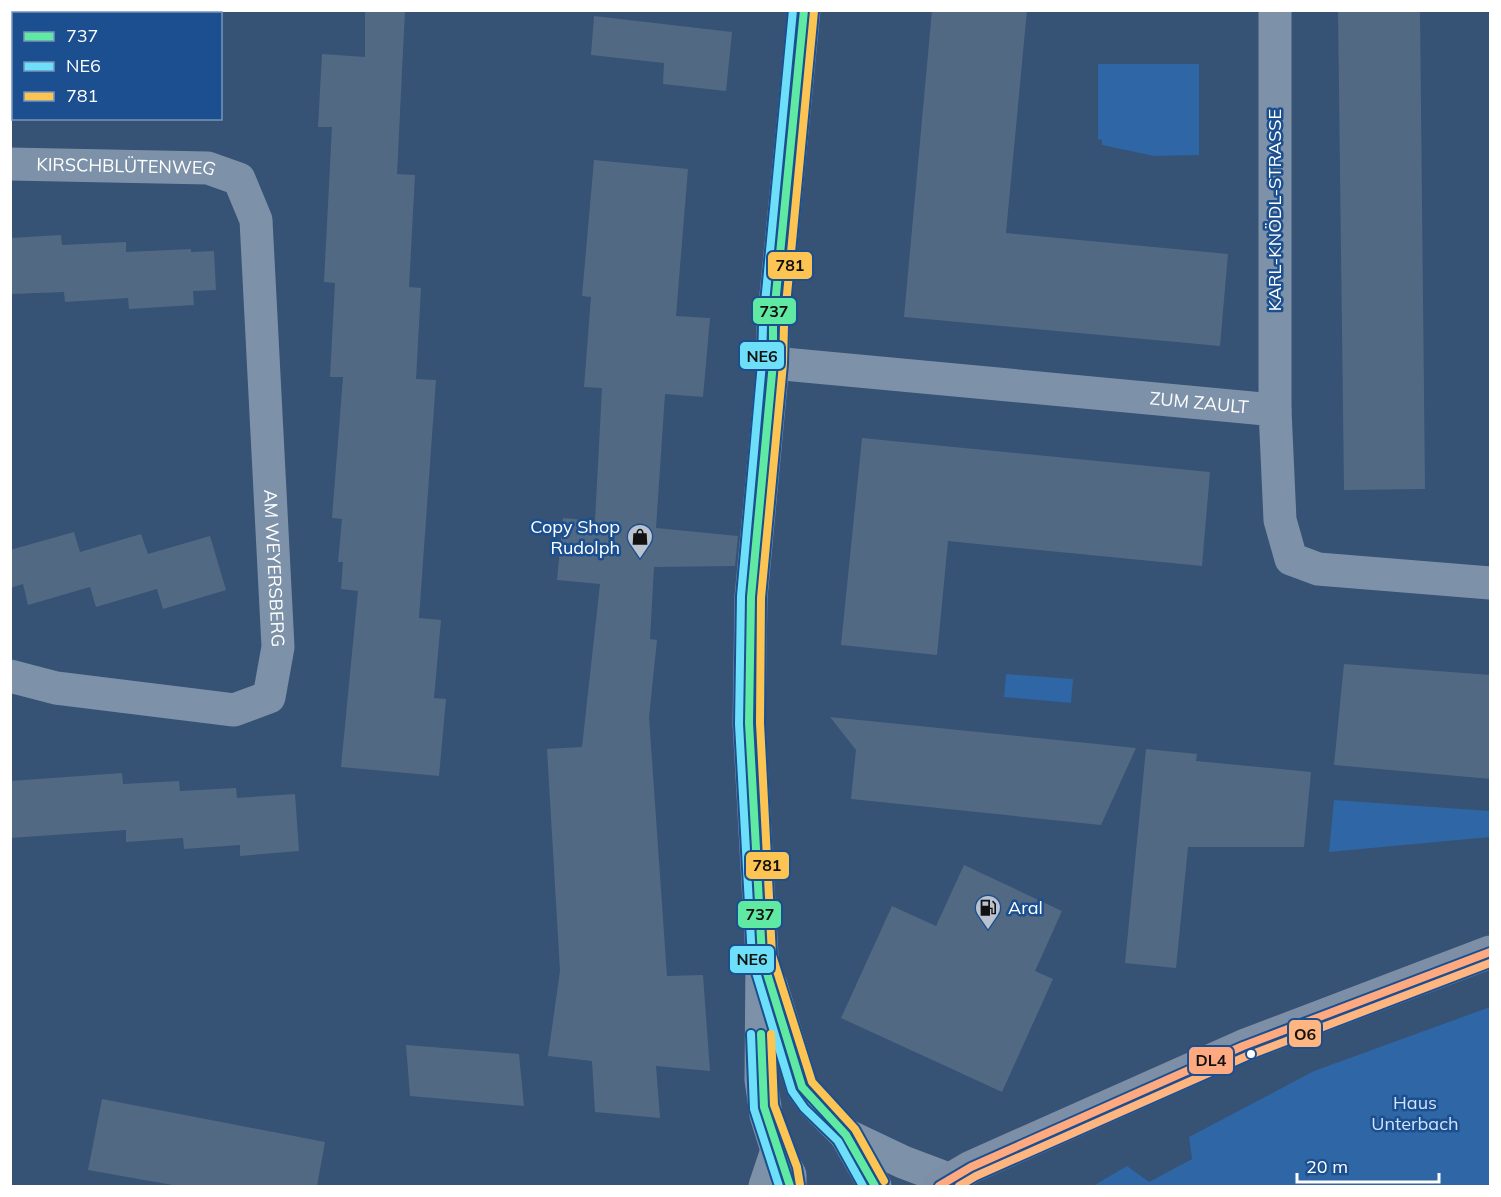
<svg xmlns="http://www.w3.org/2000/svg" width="1501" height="1197" viewBox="0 0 1501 1197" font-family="Mulish,sans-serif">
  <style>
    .green { fill: #2f66a5 }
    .building { fill: #526984 }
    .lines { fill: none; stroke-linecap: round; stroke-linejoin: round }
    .minor { stroke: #7d92a8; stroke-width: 33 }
    .major { stroke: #7d8ea7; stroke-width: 33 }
    .bus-1-casing { stroke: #1b4f8f; stroke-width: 12 }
    .bus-2-casing { stroke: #1b4f8f; stroke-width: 12 }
    .bus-3-casing { stroke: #1b4f8f; stroke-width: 12 }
    .bus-4-casing { stroke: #1b4f8f; stroke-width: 12 }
    .bus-5-casing { stroke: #1b4f8f; stroke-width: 12 }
    .bus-1 { stroke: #60e9a3; stroke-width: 8 }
    .bus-2 { stroke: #6ddff8; stroke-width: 8 }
    .bus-3 { stroke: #fcc553; stroke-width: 8 }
    .bus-4 { stroke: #ffa980; stroke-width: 8 }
    .bus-5 { stroke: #ffb580; stroke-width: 8 }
    .bus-dot { fill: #fff; stroke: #1b4f8f; stroke-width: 2 }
    .labels { text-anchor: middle; stroke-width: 5; stroke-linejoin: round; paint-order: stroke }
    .street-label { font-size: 18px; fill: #fff; stroke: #1b4f8f }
    .poi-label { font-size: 18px; fill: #fff; stroke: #1b4f8f; text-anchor: end }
    .park-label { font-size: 18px; fill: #cfe3fa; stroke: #1b4f8f }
    .line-badge { stroke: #1b4f8f; stroke-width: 2 }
    .pale-badge-label { font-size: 16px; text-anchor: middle; font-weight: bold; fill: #111 }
  </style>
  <rect width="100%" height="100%" fill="#365274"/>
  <!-- green -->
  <g class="green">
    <path d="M1098,64H1199V155L1154,156L1102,145V140L1098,139Z"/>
    <path d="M1006,674L1073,679L1071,703L1004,697Z"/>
    <path d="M1334,800L1490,811V837L1329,852Z"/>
    <path d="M1490,1007V1186H1093L1127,1166L1149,1182L1192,1159L1189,1137L1314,1071Z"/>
  </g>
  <!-- building -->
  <g class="building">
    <path d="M365,10H405L397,174L415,175L409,287L421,288L416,379L436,380L419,618L441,620L434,698L446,699L439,776L341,767L358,591L341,589L343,562H338L342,519L332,518L343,377H330L335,283L324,282L332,127H318L322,54L365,57Z"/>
    <path d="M932,10H1027L1006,233L1228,254L1220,346L904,317Z"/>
    <path d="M1338,10H1420L1425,489L1344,490Z"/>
    <path d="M594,16L732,32L726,91L663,84L664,63L591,55Z"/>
    <path d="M594,160L688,169L676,316L710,318L703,397L665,394L656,528L738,536L735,566L654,567L650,639L657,640L649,717L667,976L703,975L710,1071L656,1066L660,1118L595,1112L592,1061L548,1056L560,971L547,749L582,747L600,584L557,580L563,518L595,521L602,388L584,387L591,297L582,296Z"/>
    <path d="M61,235L62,245L126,242V252L191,249V252L214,251L216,290L193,291L194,305L129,309L128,298L65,302L64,292L10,294V238Z"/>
    <path d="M862,438L1210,472L1202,566L948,541L937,655L841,645Z"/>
    <path d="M74,532L80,552L141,534L148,554L210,536L226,590L163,609L157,589L96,607L90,587L28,605L23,584L10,588V550Z"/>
    <path d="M1344,664L1491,675V779L1334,765Z"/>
    <path d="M830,717L1136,748L1101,825L851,799L856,750Z"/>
    <path d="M1146,749L1197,754L1196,761L1311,772L1304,847H1188L1176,968L1125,963Z"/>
    <path d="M122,773L123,784L179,781L180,791L236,788L237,798L295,794L299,851L240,856V845L184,849L183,838L126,842V830L10,838V781Z"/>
    <path d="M964,865L1062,911L1035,971L1053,979L1002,1092L841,1018L892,906L936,926Z"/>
    <path d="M406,1045L519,1054L524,1106L410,1096Z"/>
    <path d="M102,1099L325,1142L317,1186H178L88,1170Z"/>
  </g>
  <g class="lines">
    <!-- minor -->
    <g class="minor">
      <path id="s1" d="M10,164L208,168L239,179L256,220L278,647L269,697L234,710L56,688L10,676"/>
      <path id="s2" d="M773,363L1275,410L1280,520L1291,559L1318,569L1490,583"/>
      <path d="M1275,410V10"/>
      <path d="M771,985L802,1087L812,1101L846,1135L875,1186"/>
      <path d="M846,1135L903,1162L948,1179"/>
      <path d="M765,1186L777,1150"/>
      <path d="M790,1186V1175L777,1150L766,1115L761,1080L762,957L749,723L751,597L773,363V325L804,10"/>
    </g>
    <!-- major -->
    <path class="major" d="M939,1186L971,1167L1243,1046L1490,952"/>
    <defs>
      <g id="bus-1">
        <path d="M804,10L773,325V363L751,597L749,723L762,957L802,1087L846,1135L875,1186"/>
        <path d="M761,1034L764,1107L790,1186"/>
      </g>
      <g id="bus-2">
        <path d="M793,10L763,324L762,363L741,596L739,724L752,959L792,1091L804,1108L838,1141L863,1186"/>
        <path d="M751,1034L754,1109L779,1186"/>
      </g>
      <g id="bus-3">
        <path d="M814,11L784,326L783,364L761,598L760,723L772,955L812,1082L855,1129L884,1181"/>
        <path d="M771,1034L774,1105L797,1167L800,1185"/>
      </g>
      <path id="bus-4" d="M939,1186L971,1167L1243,1046L1490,952"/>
      <path id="bus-5" d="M959,1186L976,1176L1247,1056L1490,963"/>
    </defs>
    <!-- bus-1 casing -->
    <use href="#bus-1" class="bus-1-casing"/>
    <!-- bus-2 casing -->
    <use href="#bus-2" class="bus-2-casing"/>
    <!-- bus-3 casing -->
    <use href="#bus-3" class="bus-3-casing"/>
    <!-- bus-4 casing -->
    <use href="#bus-4" class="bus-4-casing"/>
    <!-- bus-5 casing -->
    <use href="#bus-5" class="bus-5-casing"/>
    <!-- bus-1 -->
    <use href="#bus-1" class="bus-1"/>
    <!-- bus-2 -->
    <use href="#bus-2" class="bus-2"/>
    <!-- bus-3 -->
    <use href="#bus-3" class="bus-3"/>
    <!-- bus-4 -->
    <use href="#bus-4" class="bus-4"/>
    <!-- bus-5 -->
    <use href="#bus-5" class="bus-5"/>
  </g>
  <!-- icons -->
  <defs>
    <symbol id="shop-pin" viewBox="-11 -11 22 30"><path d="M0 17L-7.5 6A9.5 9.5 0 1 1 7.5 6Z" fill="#b9c2ce" stroke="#1b4f8f"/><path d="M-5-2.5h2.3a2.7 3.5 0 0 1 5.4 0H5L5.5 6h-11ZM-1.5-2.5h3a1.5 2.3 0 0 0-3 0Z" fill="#111"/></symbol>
    <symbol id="fuel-pin" viewBox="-11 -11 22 30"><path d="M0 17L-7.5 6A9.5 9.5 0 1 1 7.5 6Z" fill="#b9c2ce" stroke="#1b4f8f"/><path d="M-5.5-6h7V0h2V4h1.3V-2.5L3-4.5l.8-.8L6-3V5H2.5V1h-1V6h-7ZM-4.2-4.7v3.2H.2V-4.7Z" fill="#111"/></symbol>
  </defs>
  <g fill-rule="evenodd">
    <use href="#shop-pin" x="625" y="522" width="30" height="40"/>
    <use href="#fuel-pin" x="973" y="893" width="30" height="40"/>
  </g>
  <!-- markers -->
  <circle class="bus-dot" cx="1251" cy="1054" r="5"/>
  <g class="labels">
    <!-- street labels -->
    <g class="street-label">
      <text dy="6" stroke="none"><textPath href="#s1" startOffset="116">KIRSCHBLÜTENWEG</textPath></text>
      <text transform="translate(1275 210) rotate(-90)" y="6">KARL-KNÖDL-STRASSE</text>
      <text dy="6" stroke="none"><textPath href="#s2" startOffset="428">ZUM ZAULT</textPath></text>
      <text dy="6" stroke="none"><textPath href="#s1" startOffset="624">AM WEYERSBERG</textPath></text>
    </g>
    <!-- poi labels -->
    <g class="poi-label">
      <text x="620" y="533">Copy Shop<tspan x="620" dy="21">Rudolph</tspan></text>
      <text x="1008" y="914" text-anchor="start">Aral</text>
    </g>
    <!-- park labels -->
    <g class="park-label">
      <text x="1415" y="1109">Haus<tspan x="1415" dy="21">Unterbach</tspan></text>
    </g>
  </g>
  <g class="line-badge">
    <rect x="767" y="251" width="46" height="29" rx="6" fill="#fcc553"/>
    <rect x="752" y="297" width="45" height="28" rx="6" fill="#60e9a3"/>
    <rect x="739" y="341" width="46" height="29" rx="6" fill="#6ddff8"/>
    <rect x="745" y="851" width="45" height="29" rx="6" fill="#fcc553"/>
    <rect x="737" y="900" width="45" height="29" rx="6" fill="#60e9a3"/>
    <rect x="729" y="945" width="46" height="29" rx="6" fill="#6ddff8"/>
    <rect x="1288" y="1019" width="34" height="29" rx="6" fill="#ffb580"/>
    <rect x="1188" y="1046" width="46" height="29" rx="6" fill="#ffa980"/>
  </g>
  <g class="pale-badge-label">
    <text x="790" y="271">781</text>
    <text x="774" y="317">737</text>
    <text x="762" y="362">NE6</text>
    <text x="767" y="871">781</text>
    <text x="760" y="920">737</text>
    <text x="752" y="965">NE6</text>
    <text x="1305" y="1040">O6</text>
    <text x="1211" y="1066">DL4</text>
  </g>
  <!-- border -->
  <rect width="1501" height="1197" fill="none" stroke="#ffffff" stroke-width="24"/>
  <!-- legend -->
  <rect x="12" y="12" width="210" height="108" fill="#1b4f8f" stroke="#7695bc" stroke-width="1.5"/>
  <rect x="24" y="32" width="30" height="9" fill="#60e9a3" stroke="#7695bc" stroke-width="1.5"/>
  <text x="66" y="42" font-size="18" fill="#ffffff">737</text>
  <rect x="24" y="62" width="30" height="9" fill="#6ddff8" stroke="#7695bc" stroke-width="1.5"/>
  <text x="66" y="72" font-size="18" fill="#ffffff">NE6</text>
  <rect x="24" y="92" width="30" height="9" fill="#fcc553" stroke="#7695bc" stroke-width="1.5"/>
  <text x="66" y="102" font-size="18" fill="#ffffff">781</text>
  <!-- scale -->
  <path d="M1297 1173v9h142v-9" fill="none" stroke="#ffffff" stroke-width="3"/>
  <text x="1306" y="1173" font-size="18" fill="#ffffff" stroke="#1b4f8f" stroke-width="4.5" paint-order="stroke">20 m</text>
</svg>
